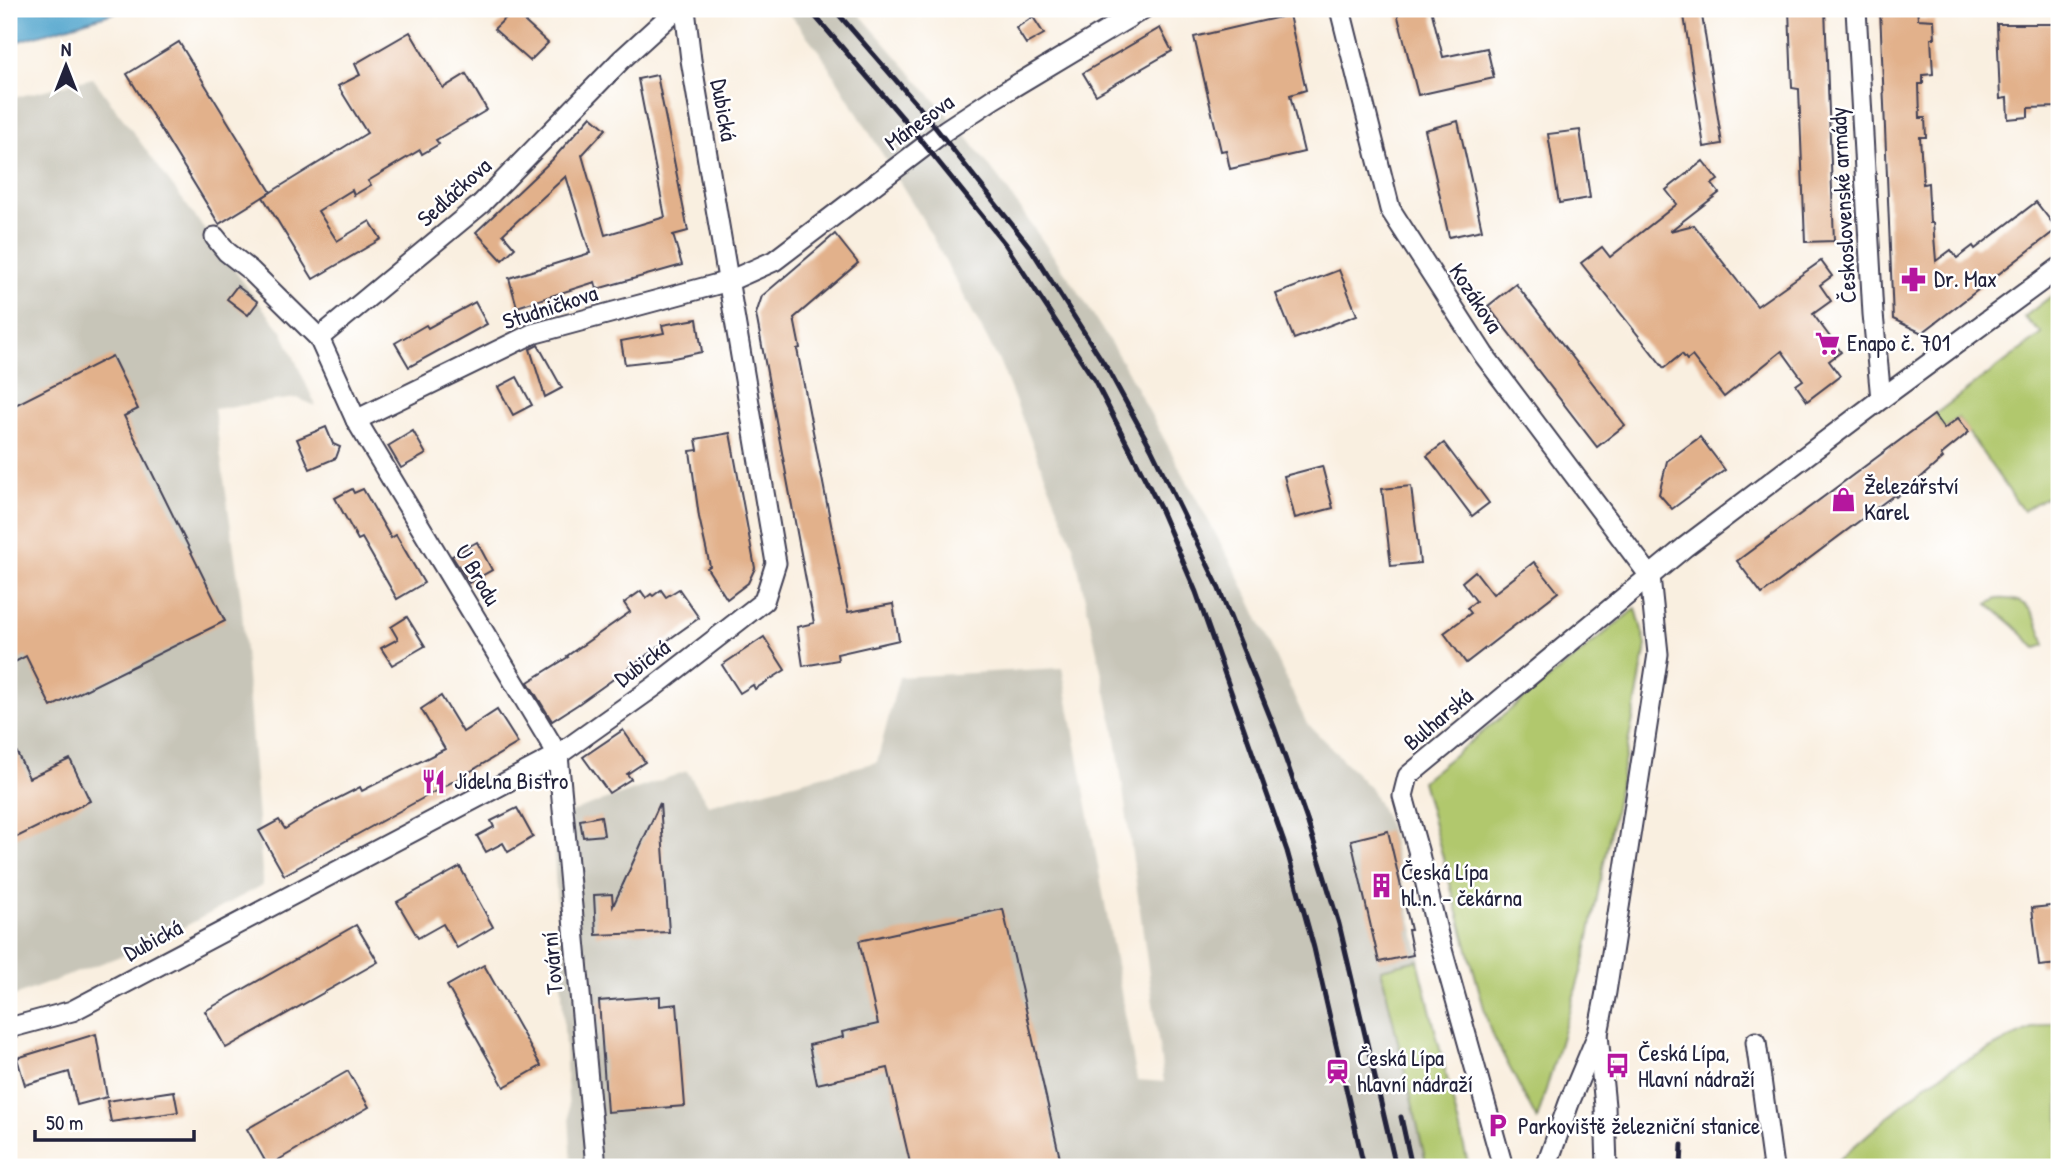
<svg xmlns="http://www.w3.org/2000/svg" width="2068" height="1176" viewBox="0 0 2068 1176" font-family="'Patrick Hand',sans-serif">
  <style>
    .industrial { fill: #c7c5b8 }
    .green { fill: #b1c86d; stroke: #6a7554; stroke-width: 2 }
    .water { fill: #52a6cd; stroke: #3a6484; stroke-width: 2 }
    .building { fill: #e2b18b }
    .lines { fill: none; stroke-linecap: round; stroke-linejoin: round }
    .street-casing { stroke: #424154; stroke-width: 23 }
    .street { stroke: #fff; stroke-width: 19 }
    .rail { stroke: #22223b; stroke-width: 5 }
    .labels { text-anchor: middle; stroke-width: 5; stroke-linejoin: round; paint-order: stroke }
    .street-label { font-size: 23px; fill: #22223b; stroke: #fff }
    .poi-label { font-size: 23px; fill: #22223b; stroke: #fff; text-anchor: start }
  </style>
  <rect width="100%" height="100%" fill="#fff"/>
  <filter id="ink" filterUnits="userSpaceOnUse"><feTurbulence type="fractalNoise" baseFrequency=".0143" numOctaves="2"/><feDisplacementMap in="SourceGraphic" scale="14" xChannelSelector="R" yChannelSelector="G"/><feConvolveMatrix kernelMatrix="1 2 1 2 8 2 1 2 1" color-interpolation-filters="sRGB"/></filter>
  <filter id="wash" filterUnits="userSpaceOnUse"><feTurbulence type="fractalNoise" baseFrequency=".00686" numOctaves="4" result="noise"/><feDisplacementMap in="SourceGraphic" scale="28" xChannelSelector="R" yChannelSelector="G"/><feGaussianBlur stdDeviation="1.57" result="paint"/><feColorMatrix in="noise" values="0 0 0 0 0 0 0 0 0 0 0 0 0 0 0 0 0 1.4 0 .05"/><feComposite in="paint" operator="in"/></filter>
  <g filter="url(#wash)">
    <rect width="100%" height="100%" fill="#f9efe0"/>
    <!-- industrial -->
    <g class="industrial">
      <path d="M786,9H855L967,137L1005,187L1080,294L1124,365L1239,577L1306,722L1372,790L1389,826L1421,960L1381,969L1426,1167H572L552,819L687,771L708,805L877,762L899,677L1062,668L1137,1080L1164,1082L1115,732L1073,545L1000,363L923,220L821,54Z"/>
      <path d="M93,78L258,302L282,331L316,406L297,398L214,409L241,599L263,885L150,945L9,998V99Z"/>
    </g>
    <!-- green -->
    <g class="green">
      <path d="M2059,290V489L2023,511L1958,418L1944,429L1934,415L2042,334L2024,317Z"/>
      <path d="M1997,599C2032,596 2036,618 2045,645L2036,648L2014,626L1988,604Z"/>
      <path d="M1636,608L1646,645L1634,714L1584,962L1537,1120L1490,1030L1422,781Z"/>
      <path d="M1418,960L1469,1167H1427L1381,969Z"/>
      <path d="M2059,1021V1167H1830L1925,1085L1952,1068L2005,1041L2034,1028Z"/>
    </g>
    <!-- water -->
    <path class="water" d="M9,9H127L9,44Z"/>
    <g id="blocks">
      <!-- building -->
      <g class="building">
        <path d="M1396,9H1431L1443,57L1487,48L1494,78L1418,95Z"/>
        <path d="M1683,9H1701L1722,144L1704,147Z"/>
        <path d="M1789,9H1825L1834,241L1805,242L1799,89L1792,88Z"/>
        <path d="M1880,9H1917L1918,19L1934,20L1935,38H1931L1933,74L1923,75V84H1919L1920,118H1925L1926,137H1920L1923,184L1928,183L1930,223H1933L1936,261L1951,250L1957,258L1973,246L1975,249L2036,202L2057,229L1922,333L1893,319Z"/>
        <path d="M513,11L548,43L530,61L494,29Z"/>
        <path d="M1289,15L1306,90L1290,95L1304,152L1230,169L1226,150L1221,151L1194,37Z"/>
        <path d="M1033,17L1044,34L1026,44L1016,28Z"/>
        <path d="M1997,24H2059V107L2028,108V117L2008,119L2007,98L2000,99Z"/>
        <path d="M1160,28L1172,51L1096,95L1083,73Z"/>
        <path d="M410,32L443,88L466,74L487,110L436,140L439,144L422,154L420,150L368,181L371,185L354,195L352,190L318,211L337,241L370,221L381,239L313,279L263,197L367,133L338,86L360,75L355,64Z"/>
        <path d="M179,42L271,192L219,224L127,74Z"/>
        <path d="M657,75L688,231L673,235L682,265L597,289L595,282L517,307L509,278L590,253L566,176L503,234L515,248L502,260L476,232L552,160L591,116L606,129L582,155L605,235L665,217L638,79Z"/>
        <path d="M1458,121L1482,230L1449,237L1425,130Z"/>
        <path d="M1580,130L1590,198L1559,203L1548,134Z"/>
        <path d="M1703,161L1718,180L1712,184L1719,193L1670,231L1694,225L1757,306L1821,261L1832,276L1820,285L1831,301L1813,314L1841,352L1829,361L1840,376L1807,401L1796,385L1803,380L1782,351L1724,397L1692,356L1687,360L1682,354L1664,368L1581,263L1602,247L1610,257L1677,204L1666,190Z"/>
        <path d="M835,234L858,263L794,318L800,348L797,349L848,612L893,604L899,640L837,654L838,660L803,666L797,627L814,623L756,314L762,296Z"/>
        <path d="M1339,270L1357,315L1294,339L1276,294Z"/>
        <path d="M1516,284L1625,425L1597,447L1488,306Z"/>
        <path d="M237,286L258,302L248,315L227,299Z"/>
        <path d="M475,302L487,324L409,367L395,343L426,325L428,328Z"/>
        <path d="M697,319L702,352L669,359L625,364L621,341L664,333L662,325Z"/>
        <path d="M538,345L562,388L545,397L530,349Z"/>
        <path d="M112,356L138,409L124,416L225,621L51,707L26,656L9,665V408Z"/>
        <path d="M517,377L532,405L513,415L498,387Z"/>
        <path d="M1934,415L1944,429L1958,418L1969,432L1941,455L1943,458L1918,480L1896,497L1894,495L1762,594L1737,561Z"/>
        <path d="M326,427L333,444L340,447L336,458L310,469L297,439Z"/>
        <path d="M413,431L426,454L401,468L388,446Z"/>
        <path d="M730,433L755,568L748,583L727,599L707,568L710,566L699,517L690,451L698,450L696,439Z"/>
        <path d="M1700,437L1725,470L1672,509L1659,494L1667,461Z"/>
        <path d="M1444,443L1489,503L1472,516L1427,456Z"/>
        <path d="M1322,466L1333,508L1295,518L1284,476Z"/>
        <path d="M1411,486L1420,563L1391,566L1382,489Z"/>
        <path d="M352,489L354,493L363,489L391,538L396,535L424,583L397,599L362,538L358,540L335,498Z"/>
        <path d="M477,542L492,570L469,583L452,556Z"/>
        <path d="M1534,562L1558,592L1466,663L1444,633L1471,613L1467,608L1476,601L1462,582L1475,571L1493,594Z"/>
        <path d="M679,589L699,618L577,705L552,721L528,682L568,657L567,656L630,612L624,603L641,591L646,598L651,594L653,596L661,590L666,597Z"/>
        <path d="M407,617L425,646L392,665L381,648L398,639L391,627Z"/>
        <path d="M764,637L785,670L755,689L753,685L740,693L722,665Z"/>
        <path d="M441,696L463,732L497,710L518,743L461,777L284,875L259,831L279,820L285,829L315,810L360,787L362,791L445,749L421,709Z"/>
        <path d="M623,730L645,762L627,774L631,779L609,793L583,757Z"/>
        <path d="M9,736L29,778L70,759L90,801L9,841Z"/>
        <path d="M660,803L669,932L596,935L594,895L612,894L613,906Z"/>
        <path d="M517,808L533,837L508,852L503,843L486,852L477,836L494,827L491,821Z"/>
        <path d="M601,816L604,835L583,837L580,820Z"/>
        <path d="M1388,831L1411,930H1408L1413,955L1379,962L1351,840Z"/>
        <path d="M460,867L493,927L457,948L443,924L418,938L397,902Z"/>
        <path d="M2059,905V964L2039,966L2032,908Z"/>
        <path d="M1003,909L1062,1167H911L888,1068L817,1084L809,1045L843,1037L842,1032L878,1024L859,941Z"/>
        <path d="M356,925L378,962L226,1048L205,1011Z"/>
        <path d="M484,965L541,1066L504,1087L447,986Z"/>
        <path d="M660,996V1006L677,1004L685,1106L607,1112L599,1001Z"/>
        <path d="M96,1034L107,1097L77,1105L69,1072L25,1085L17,1058Z"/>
        <path d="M348,1071L369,1107L268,1166L247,1129Z"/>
        <path d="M174,1091L178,1112L111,1122L107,1101Z"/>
      </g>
    </g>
  </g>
  <g filter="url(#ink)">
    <use href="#blocks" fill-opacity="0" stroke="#424154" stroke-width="2"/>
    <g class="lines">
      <defs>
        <g id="street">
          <path d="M1340,9L1390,209L1484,355L1650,576"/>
          <path d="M1856,9L1873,314L1881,399"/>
          <path d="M215,237L227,252L250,270L319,338L356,420L558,755L596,1167"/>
          <path d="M319,338L481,204L621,60L677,9"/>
          <path d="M356,420L532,334L729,281L774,261L946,130L993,99L1143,9"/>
          <path d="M9,1028L72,1011L558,755L655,686L764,601L776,563L691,60L685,9"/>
          <path d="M1598,1035L1605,1106L1607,1167"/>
          <path d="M1756,1042L1773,1167"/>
          <path d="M1503,1167L1439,939L1418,850L1403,796L1408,776L1685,547L1881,399L2059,268"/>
          <path d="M1546,1167L1569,1103L1598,1034L1606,992L1658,654L1650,576"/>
        </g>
      </defs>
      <!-- street casing -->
      <use href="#street" class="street-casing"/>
      <!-- street -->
      <use href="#street" class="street"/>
      <!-- rail -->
      <g class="rail">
        <path d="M809,9L907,123L1005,244L1095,381L1160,508L1196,592L1287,851L1314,948L1364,1167"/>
        <path d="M834,9L920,108L1029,246L1110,373L1151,448L1217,584L1275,729L1308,823L1339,924L1396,1167"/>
        <path d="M1401,1117L1412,1167"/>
        <path d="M1681,1167L1682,1145"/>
      </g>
    </g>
  </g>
  <!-- icons -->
  <defs>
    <symbol id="pharmacy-bare" viewBox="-9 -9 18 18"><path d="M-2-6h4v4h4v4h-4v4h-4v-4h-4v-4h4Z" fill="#b5179e" stroke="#fff" stroke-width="2.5" paint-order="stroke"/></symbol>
    <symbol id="supermarket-bare" viewBox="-9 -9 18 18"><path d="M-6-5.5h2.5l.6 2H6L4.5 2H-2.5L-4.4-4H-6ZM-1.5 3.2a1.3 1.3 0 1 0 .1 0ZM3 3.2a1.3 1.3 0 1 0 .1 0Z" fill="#b5179e" stroke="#fff" stroke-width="2.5" paint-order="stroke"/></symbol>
    <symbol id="shop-bare" viewBox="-9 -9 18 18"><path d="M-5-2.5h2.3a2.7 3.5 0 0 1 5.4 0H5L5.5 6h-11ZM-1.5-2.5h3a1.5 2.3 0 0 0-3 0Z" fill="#b5179e" stroke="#fff" stroke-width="2.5" paint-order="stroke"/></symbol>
    <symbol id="restaurant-bare" viewBox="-9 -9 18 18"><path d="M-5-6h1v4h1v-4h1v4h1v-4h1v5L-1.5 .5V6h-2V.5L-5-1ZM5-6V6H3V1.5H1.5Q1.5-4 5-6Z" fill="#b5179e" stroke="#fff" stroke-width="2.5" paint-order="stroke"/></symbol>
    <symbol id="building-bare" viewBox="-9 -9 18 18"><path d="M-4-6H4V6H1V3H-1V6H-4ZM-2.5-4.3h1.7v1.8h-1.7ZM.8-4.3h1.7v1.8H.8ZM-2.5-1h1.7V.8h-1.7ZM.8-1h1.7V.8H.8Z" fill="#b5179e" stroke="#fff" stroke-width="2.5" paint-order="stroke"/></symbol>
    <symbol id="bus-bare" viewBox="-9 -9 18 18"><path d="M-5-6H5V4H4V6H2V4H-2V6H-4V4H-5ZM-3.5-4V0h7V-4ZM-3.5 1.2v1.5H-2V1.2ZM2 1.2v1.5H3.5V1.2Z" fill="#b5179e" stroke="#fff" stroke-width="2.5" paint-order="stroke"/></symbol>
    <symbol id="station-bare" viewBox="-9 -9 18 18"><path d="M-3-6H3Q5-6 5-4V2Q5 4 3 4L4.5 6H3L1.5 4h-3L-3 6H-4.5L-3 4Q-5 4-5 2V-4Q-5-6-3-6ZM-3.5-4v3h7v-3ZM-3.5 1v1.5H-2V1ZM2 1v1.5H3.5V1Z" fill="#b5179e" stroke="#fff" stroke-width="2.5" paint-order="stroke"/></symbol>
    <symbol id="parking-bare" viewBox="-9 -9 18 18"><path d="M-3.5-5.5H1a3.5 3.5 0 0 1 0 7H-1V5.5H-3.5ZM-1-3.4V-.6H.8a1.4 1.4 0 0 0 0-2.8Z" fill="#b5179e" stroke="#fff" stroke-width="2.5" paint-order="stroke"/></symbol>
  </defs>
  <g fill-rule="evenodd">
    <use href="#pharmacy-bare" x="1896" y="262" width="35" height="35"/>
    <use href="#supermarket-bare" x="1810" y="326" width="35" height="35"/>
    <use href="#shop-bare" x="1826" y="482" width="35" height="35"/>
    <use href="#restaurant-bare" x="416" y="764" width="35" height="35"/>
    <use href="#building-bare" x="1364" y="868" width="35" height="35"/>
    <use href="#bus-bare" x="1600" y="1048" width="35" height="35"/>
    <use href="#station-bare" x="1320" y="1054" width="35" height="35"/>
    <use href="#parking-bare" x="1480" y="1108" width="35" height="35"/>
  </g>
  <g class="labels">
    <!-- street labels -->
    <g class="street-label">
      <text transform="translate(724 110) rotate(80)" y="8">Dubická</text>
      <text transform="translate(919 122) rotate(-36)" y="8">Mánesova</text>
      <text transform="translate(454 192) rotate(-42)" y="8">Sedláčkova</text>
      <text transform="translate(1843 205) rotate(-93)" y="8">Československé armády</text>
      <text transform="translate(1476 298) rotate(57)" y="8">Kozákova</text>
      <text transform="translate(550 307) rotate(-18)" y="8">Studničkova</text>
      <text transform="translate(478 575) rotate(59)" y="8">U Brodu</text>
      <text transform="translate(642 663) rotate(-37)" y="8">Dubická</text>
      <text transform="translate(1438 719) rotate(-40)" y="8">Bulharská</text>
      <text transform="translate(153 940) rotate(-28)" y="8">Dubická</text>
      <text transform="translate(552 963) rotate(-95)" y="8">Tovární</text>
    </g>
    <!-- poi labels -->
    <g class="poi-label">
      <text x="1934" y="287">Dr. Max</text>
      <text x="1847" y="351">Enapo č. 701</text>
      <text x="1864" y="494">Železářství<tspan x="1864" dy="26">Karel</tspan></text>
      <text x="454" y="789">Jídelna Bistro</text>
      <text x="1401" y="880">Česká Lípa<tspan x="1401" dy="26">hl.n. - čekárna</tspan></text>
      <text x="1638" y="1061">Česká Lípa,<tspan x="1638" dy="26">Hlavní nádraží</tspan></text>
      <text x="1357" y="1066">Česká Lípa<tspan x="1357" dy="26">hlavní nádraží</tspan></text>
      <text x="1518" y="1134">Parkoviště železniční stanice</text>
    </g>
  </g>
  <!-- margin -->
  <rect width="2068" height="1176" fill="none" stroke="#fff" stroke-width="35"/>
  <!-- north arrow -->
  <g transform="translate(66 66)" stroke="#ffffff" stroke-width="5" paint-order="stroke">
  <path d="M0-5L12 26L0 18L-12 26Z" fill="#22223b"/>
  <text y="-10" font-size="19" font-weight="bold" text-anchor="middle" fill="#22223b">N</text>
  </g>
  <!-- scale -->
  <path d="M35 1130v10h159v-10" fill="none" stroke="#22223b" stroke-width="3.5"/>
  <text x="46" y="1130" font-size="21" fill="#22223b" stroke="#ffffff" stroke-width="5" paint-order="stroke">50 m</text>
</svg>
